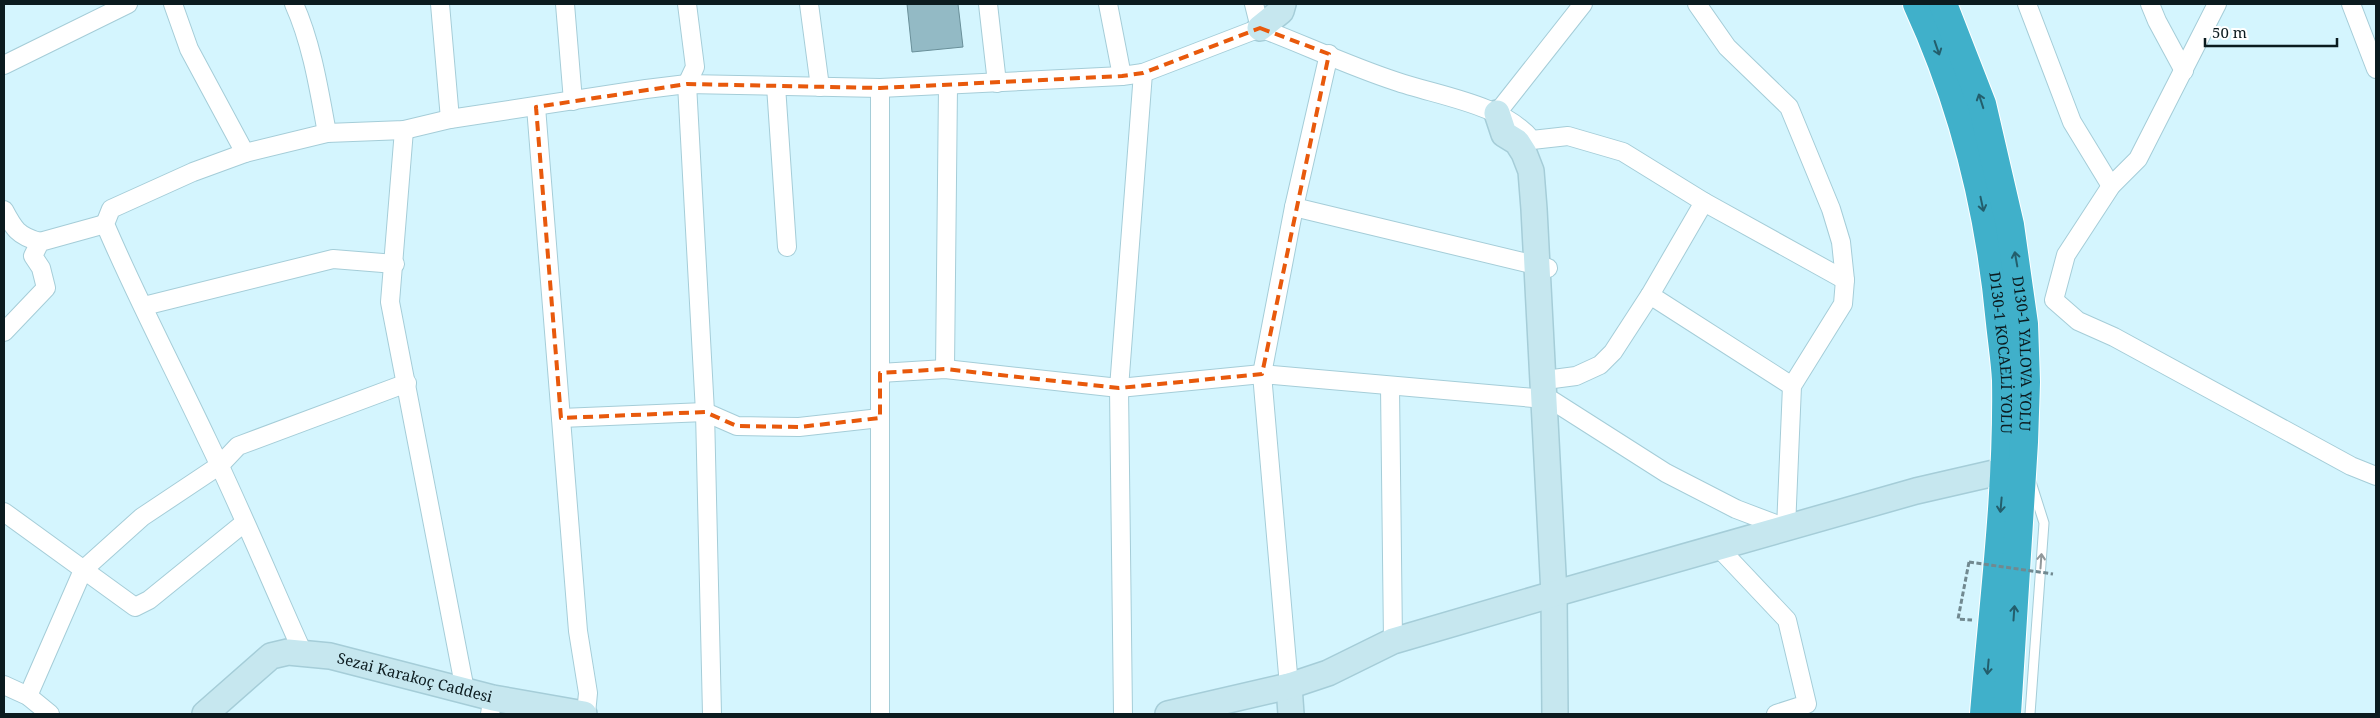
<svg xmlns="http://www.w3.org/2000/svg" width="2380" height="718" viewBox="0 0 2380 718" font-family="'Noto Serif',serif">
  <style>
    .building { fill: #93bac5; stroke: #698f99 }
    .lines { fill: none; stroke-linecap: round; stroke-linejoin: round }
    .lane-casing { stroke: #a5cdd8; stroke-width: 11 }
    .street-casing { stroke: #a5cdd8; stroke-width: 20 }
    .secondary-casing { stroke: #a5cdd8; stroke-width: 28 }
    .highway-casing { stroke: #fff; stroke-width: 30 }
    .path { stroke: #718990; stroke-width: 3; stroke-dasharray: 5 2.5; stroke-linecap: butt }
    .lane { stroke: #fff; stroke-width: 9 }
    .street { stroke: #fff; stroke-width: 18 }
    .secondary { stroke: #c6e7ef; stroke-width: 25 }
    .highway { stroke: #40b0ca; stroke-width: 28 }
    .path-bridge { stroke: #718990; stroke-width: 3; stroke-dasharray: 5 2.5; stroke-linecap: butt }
    .oneway { stroke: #235e6c }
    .oneway2 { stroke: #91989a }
    .marked { fill: none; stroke: #e8590c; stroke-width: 4; stroke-dasharray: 10 6; stroke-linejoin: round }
    .labels { text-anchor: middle; stroke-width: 4; stroke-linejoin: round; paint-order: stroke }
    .street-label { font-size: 15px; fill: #0b1b1f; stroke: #fff }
  </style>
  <rect width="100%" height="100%" fill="#d4f5fe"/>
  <!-- building -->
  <path class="building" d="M907,4H958L963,47L912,52Z"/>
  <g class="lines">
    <defs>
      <path id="lane" d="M2030,714L2044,523L2031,482"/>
      <g id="street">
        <path d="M173,4L189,49L245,153"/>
        <path d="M294,4C312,44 319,90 327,133"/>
        <path d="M440,4L450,119"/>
        <path d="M565,4L573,101"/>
        <path d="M687,4L695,67L687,84L705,412L712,714"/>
        <path d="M809,4L820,87"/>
        <path d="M988,4L997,83"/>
        <path d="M1108,4L1122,76"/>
        <path d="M1254,4L1260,28"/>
        <path d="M2027,4L2072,122L2111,186"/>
        <path d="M2150,4L2157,21L2184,71"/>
        <path d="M2217,4L2138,159L2111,186L2066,255L2054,300L2078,321L2114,337L2351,466L2376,476"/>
        <path d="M2351,4L2376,69"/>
        <path d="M4,65L128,4"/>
        <path d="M776,86L787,247"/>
        <path d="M880,88V714"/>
        <path d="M536,107L578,631L588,693L586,714"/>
        <path d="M1497,113L1583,4"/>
        <path d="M404,130L390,302L465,690"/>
        <path d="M1294,207L1548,268"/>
        <path d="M4,210C14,229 18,236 40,242"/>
        <path d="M1650,295L1792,386"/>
        <path d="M144,306L333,259L395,264"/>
        <path d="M4,332L46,288L41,268L33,256L40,242L105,224"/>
        <path d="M945,369L948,86"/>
        <path d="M880,373L945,369L1119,388L1262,374L1545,399L1553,401L1666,473L1736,509L1786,528L1792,386L1843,304L1845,280L1841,242L1831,209L1789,107L1727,47L1697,4"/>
        <path d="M1553,379L1576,376L1600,365L1613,352L1650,295L1704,202"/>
        <path d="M1390,387L1393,641"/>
        <path d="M561,418L705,412L737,426L799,427L880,418"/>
        <path d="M4,512L135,607L149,600L244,523"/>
        <path d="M1719,548L1787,620L1807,704L1776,714"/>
        <path d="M303,653C271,582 241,509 207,439C173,367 136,297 105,224L111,209L193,172L245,153L327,133L404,130L450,119L646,89L687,84L880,88L1122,76L1143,73L1260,28C1305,45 1349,66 1395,81C1438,96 1503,104 1532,140L1568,136L1623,152L1704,202L1845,280"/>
        <path d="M4,685L28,696L50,714"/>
        <path d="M1289,686L1262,374L1294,207L1329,54"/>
        <path d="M28,696L83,570L142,517L220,465L238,446L407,383"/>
        <path d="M490,714L493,698"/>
        <path d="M1123,714L1119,388L1143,73"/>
      </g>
      <g id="secondary">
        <path d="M1260,28L1281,11L1283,4"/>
        <path d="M1497,113L1504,134L1517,142L1524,153L1531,171L1534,209L1554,594L1555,714"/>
        <path d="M1289,686L1291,714"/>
        <path id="s1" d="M205,714L271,656L288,652L330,656L493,698L584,714"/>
        <path d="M1168,714L1289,686L1328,673L1393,641L1564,591L1916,491L2003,471"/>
      </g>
      <g id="highway">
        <path id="s2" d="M1917,4C1963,104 1990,214 2000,323C2002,342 2005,361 2006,380C2008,491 1993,603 1984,714"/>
        <path id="s3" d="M1943,4L1982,104L2010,225L2024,324L2026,382L2024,442L2007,714"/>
      </g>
    </defs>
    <!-- lane casing -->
    <use href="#lane" class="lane-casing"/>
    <!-- street casing -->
    <use href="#street" class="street-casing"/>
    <!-- secondary casing -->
    <use href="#secondary" class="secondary-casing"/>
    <!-- highway casing -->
    <use href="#highway" class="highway-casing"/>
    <!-- path -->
    <path class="path" d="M1969,562L1958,619L1972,620"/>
    <!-- lane -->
    <use href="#lane" class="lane"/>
    <!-- street -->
    <use href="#street" class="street"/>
    <!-- secondary -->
    <use href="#secondary" class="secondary"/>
    <!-- highway -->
    <use href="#highway" class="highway"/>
    <!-- path-bridge -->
    <path class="path-bridge" d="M1969,562L2053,574"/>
  </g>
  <!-- one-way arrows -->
  <defs><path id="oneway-shaft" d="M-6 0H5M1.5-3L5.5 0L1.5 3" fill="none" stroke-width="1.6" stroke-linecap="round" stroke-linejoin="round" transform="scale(1.25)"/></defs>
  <g class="oneway">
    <use href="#oneway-shaft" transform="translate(1937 48) rotate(71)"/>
    <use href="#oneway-shaft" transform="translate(1981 101) rotate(-108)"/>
    <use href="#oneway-shaft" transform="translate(1982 204) rotate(78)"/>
    <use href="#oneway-shaft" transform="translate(2016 259) rotate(-100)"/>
    <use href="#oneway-shaft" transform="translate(2001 505) rotate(95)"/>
    <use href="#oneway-shaft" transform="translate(2014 613) rotate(-86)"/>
    <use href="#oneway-shaft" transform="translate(1988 667) rotate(95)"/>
  </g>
  <use class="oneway2" href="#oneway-shaft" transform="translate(2041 561) rotate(-86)"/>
  <!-- marked area -->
  <path class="marked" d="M1260,28L1329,54L1262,374L1119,388L945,369L880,373V418L799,427L737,426L705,412L561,418L536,107L687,84L880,88L1122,76L1143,73Z"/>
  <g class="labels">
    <!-- street labels -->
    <g class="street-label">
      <text dy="5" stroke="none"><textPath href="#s2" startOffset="361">D130-1 KOCAELİ YOLU</textPath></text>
      <text dy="5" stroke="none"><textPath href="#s3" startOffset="361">D130-1 YALOVA YOLU</textPath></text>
      <text dy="5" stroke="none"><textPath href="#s1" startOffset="235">Sezai Karakoç Caddesi</textPath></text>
    </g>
  </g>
  <!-- border -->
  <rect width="2380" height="718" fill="none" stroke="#0b1b1f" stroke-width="10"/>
  <!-- scale -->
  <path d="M2205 38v8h132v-8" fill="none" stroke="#0b1b1f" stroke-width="2.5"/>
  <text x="2212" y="38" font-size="15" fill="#0b1b1f" stroke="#ffffff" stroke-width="4" paint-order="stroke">50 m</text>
</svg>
